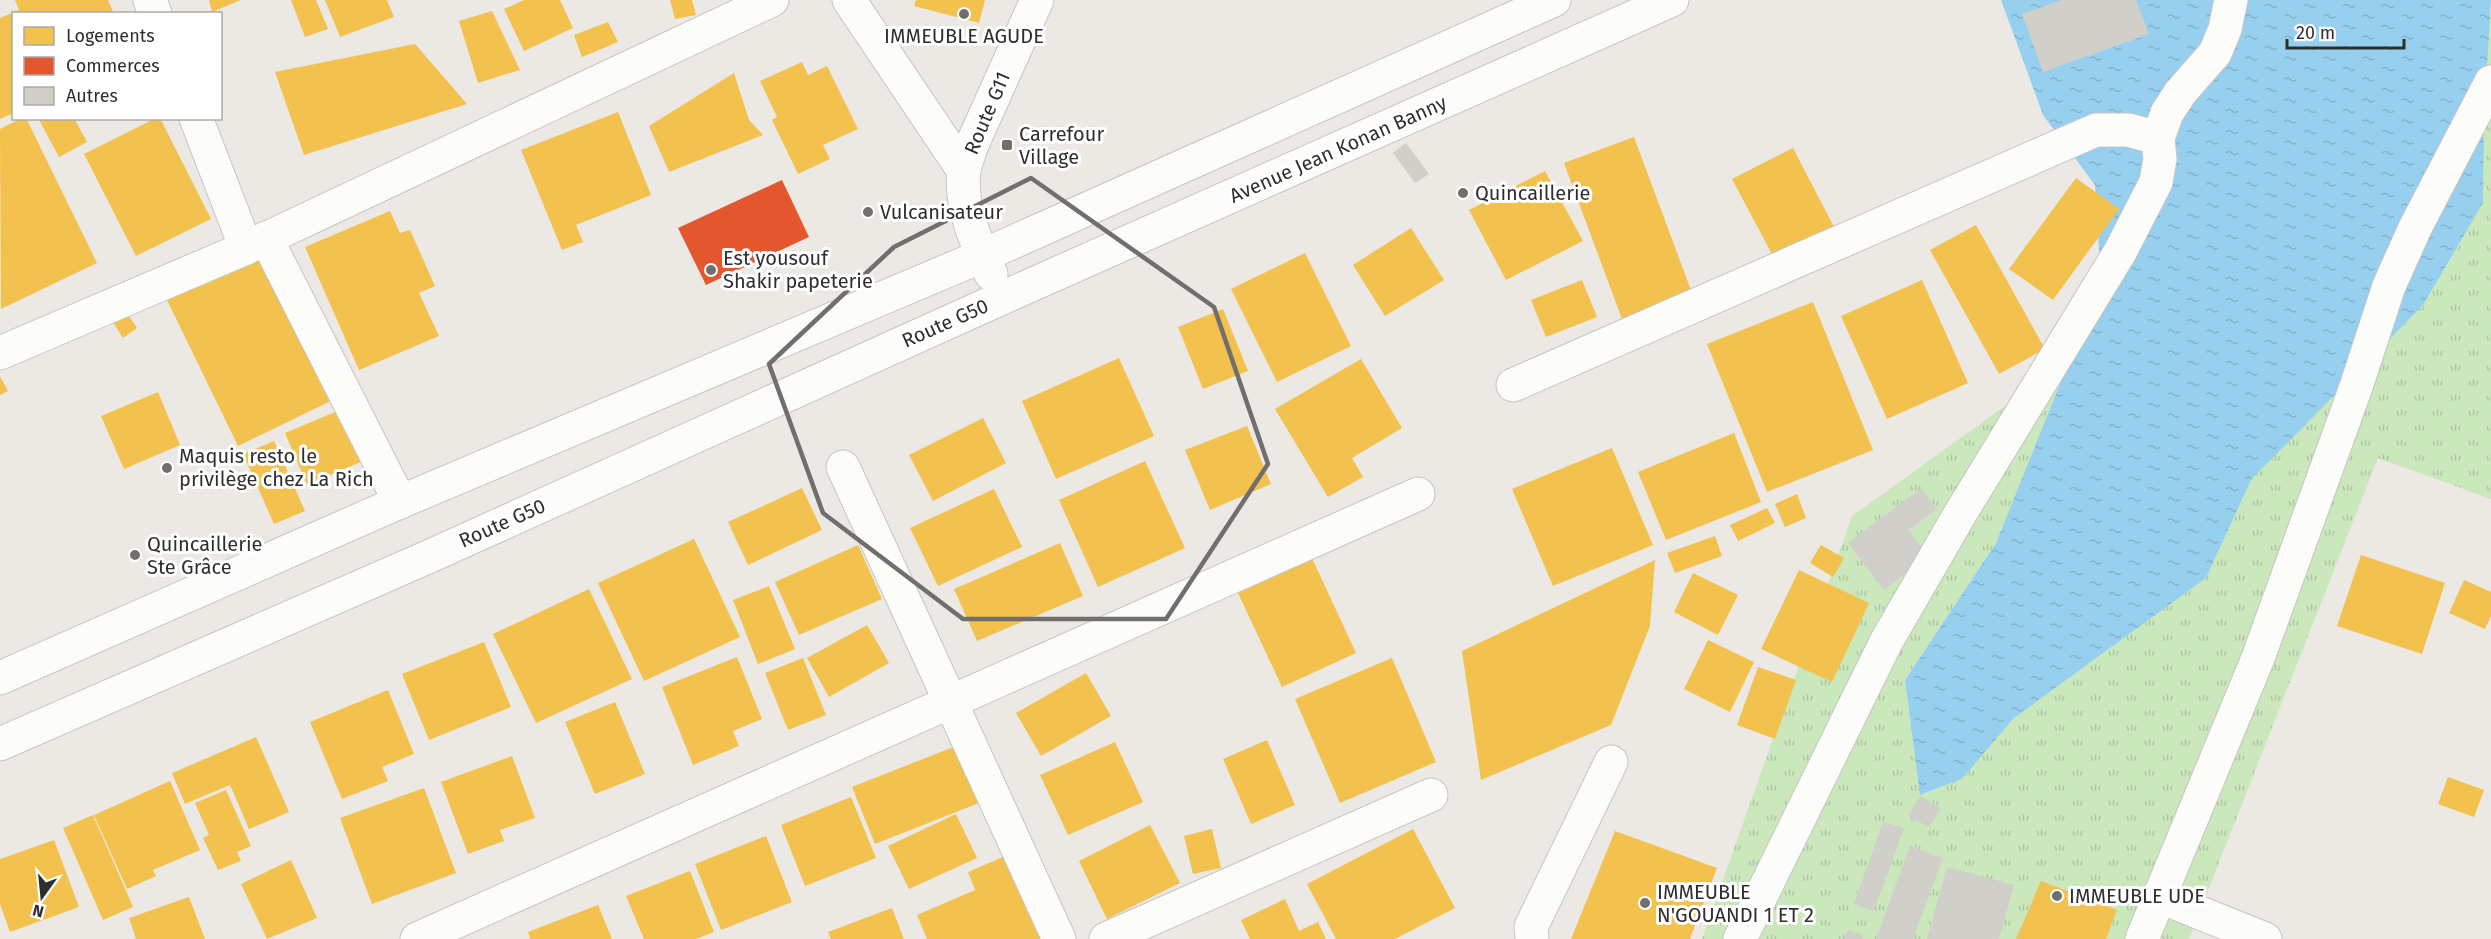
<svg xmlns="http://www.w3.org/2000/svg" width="2491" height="939" viewBox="0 0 2491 939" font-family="'Fira Sans',sans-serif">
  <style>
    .grass { fill: url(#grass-tufts) }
    .water { fill: url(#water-ripples) }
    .homes { fill: #f2c14e }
    .shops { fill: #e4572e }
    .building { fill: #d1cfca }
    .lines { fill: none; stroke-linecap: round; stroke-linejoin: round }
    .minor-casing { stroke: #c5c5c5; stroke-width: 35 }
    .tertiary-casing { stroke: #c5c5c5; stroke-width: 35 }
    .minor { stroke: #fcfcfb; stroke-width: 33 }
    .tertiary { stroke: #fcfcfb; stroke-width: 33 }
    .marked { fill: none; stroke: #706f6e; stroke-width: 4.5; stroke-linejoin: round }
    .poi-dot { fill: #706f6e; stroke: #fff; stroke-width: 2 }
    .labels { text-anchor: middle; stroke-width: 6; stroke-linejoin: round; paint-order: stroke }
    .poi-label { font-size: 20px; fill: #2e2e2e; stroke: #fff; text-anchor: start }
    .street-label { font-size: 20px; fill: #2e2e2e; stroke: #fff }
  </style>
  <defs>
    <pattern id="grass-tufts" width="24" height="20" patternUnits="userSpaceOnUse" patternTransform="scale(1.5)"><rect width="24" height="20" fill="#cae8bc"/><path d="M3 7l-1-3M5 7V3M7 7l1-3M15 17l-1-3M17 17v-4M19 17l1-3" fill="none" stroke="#aec7a2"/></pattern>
    <pattern id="water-ripples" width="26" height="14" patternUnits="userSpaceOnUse" patternTransform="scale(1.5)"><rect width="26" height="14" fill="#97d0ee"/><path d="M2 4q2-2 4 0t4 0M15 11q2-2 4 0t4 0" fill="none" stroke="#82b3cc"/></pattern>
  </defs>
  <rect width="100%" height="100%" fill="#ece9e4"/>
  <!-- grass -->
  <path class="grass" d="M2491,13V499L2378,458L2189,939H1702L1852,516L2070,359L1996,543L1905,680L1921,795L1962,779L2014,718L2206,578L2251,480L2330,398L2484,117L2489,16Z"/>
  <!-- water -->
  <path class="water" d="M2001,0H2491L2484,117L2483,203L2423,305L2251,480L2206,578L2014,718L1962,779L1920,795L1905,680L1996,543L2070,359L2100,264L2095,185L2043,115Z"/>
  <!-- homes -->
  <g class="homes">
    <path d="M15,0H108L114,14H14V113L0,119V18L19,10Z"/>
    <path d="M209,0H241L212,12Z"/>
    <path d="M291,0H316L328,29L305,37Z"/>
    <path d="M325,0H387L394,17L340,37Z"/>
    <path d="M524,0H560L573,28L524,51L504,9Z"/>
    <path d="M670,0H692L696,15L675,19Z"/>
    <path d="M916,0H985L979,23L914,6Z"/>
    <path d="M492,11L520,70L478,83L459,21Z"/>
    <path d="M608,22L618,42L582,57L574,35Z"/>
    <path d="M415,44L467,104L304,155L275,72Z"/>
    <path d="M802,62L808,75L827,66L858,129L823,145L830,159L798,174L772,120L777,117L760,81Z"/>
    <path d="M734,73L749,120L763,135L669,172L649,126Z"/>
    <path d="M618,112L651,195L576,225L583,242L562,250L521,150Z"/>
    <path d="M22,118H26L97,263L1,309L0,129Z"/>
    <path d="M38,118H74L87,142L59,157Z"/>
    <path d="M156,118H160L211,219L136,256L84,154Z"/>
    <path d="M1634,137L1692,293L1622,319L1564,163Z"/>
    <path d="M1793,148L1834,227L1774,258L1732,179Z"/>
    <path d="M1545,171L1583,241L1506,280L1469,210Z"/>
    <path d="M2076,178L2119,209L2053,300L2009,269Z"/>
    <path d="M390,211L400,233L410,230L435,286L419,293L439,336L359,370L305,247Z"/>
    <path d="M1976,225L2045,349L1999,374L1930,250Z"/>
    <path d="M1411,228L1444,280L1385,316L1353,265Z"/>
    <path d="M264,250L337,398L238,446L166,298Z"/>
    <path d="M1305,253L1351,346L1277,382L1231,289Z"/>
    <path d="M1582,280L1597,317L1546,337L1531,300Z"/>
    <path d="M1922,280L1968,383L1887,419L1841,316Z"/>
    <path d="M1813,302L1873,450L1767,492L1707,344Z"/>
    <path d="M1223,309L1248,371L1203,389L1178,327Z"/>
    <path d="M125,310L137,328L123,338L111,319Z"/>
    <path d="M1119,358L1154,436L1056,479L1022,401Z"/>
    <path d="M1361,359L1402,428L1352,458L1363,477L1328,497L1275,409Z"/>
    <path d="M0,376L8,391L0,395Z"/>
    <path d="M158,392L180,445L124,469L101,416Z"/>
    <path d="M347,407L370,458L307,485L285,433Z"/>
    <path d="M983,418L1006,463L933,501L909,455Z"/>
    <path d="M1247,426L1271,484L1210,510L1185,450Z"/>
    <path d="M1734,433L1761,502L1666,540L1638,472Z"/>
    <path d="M274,441L305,511L274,524L243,454Z"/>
    <path d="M1612,448L1653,545L1553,586L1512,489Z"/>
    <path d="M1145,461L1185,548L1098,587L1059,500Z"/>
    <path d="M802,488L822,530L748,565L728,522Z"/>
    <path d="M994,489L1022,547L938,586L910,528Z"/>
    <path d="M1797,494L1806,518L1785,527L1775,504Z"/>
    <path d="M1767,508L1775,523L1738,541L1730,525Z"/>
    <path d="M1715,536L1722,556L1675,573L1667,553Z"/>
    <path d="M694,539L740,637L644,681L598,583Z"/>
    <path d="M1060,543L1083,596L977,641L954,589Z"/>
    <path d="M858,545L882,599L799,635L775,582Z"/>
    <path d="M1821,545L1844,558L1833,577L1810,563Z"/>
    <path d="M2361,555L2445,583L2422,654L2337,626Z"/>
    <path d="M1312,558L1356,653L1282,687L1238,593Z"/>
    <path d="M1655,560L1650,626L1611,725L1481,780L1462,651Z"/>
    <path d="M1799,570L1869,603L1832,682L1761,649Z"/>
    <path d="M1693,573L1738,595L1718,635L1674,612Z"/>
    <path d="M2464,580L2491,592V616L2485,629L2449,613Z"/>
    <path d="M769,586L795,649L758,664L733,600Z"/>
    <path d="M589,589L632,679L536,723L493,634Z"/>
    <path d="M867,625L889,663L829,697L807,658Z"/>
    <path d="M1708,640L1754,662L1730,712L1684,689Z"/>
    <path d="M484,642L511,707L429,740L402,674Z"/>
    <path d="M737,657L762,719L733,731L739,746L693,765L662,687Z"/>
    <path d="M803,658L826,715L788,730L765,673Z"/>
    <path d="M1392,658L1436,762L1340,803L1295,699Z"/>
    <path d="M1758,667L1796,680L1775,739L1737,725Z"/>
    <path d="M1086,673L1111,716L1041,756L1016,713Z"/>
    <path d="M388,690L414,754L382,767L388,781L342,799L310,722Z"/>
    <path d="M615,702L645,774L595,794L565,722Z"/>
    <path d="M256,737L289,812L249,829L230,785L185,804L172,773Z"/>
    <path d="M1267,740L1295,805L1251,824L1223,759Z"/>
    <path d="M1115,742L1143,802L1068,835L1040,775Z"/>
    <path d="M961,744L984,801L875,844L852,787Z"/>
    <path d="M512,756L535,818L500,830L504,841L468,854L441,782Z"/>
    <path d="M2448,777L2484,790L2474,817L2438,804Z"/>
    <path d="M170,781L200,850L153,870L156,876L127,889L94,815Z"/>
    <path d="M424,788L456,873L372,904L340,818Z"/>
    <path d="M226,790L251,846L237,852L241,861L218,870L203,838L209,835L195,803Z"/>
    <path d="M851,797L876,858L805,886L781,825Z"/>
    <path d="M956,814L977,858L909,889L888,846Z"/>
    <path d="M93,815L133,907L103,920L63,828Z"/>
    <path d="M1150,825L1180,883L1107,919L1079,861Z"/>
    <path d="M1212,829L1221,868L1193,874L1184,836Z"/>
    <path d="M1413,829L1455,908L1395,939H1336L1307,884Z"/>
    <path d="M1615,831L1717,868L1690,939H1571Z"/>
    <path d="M766,836L792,902L721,930L695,864Z"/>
    <path d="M54,840L79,907L10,932L0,904V859Z"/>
    <path d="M1005,856L1041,939H927L917,915L975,890L968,872Z"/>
    <path d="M291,860L317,918L267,939L241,884Z"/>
    <path d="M690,871L714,932L696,939H644L626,896Z"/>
    <path d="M2041,881L2117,910L2106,939H2016Z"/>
    <path d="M189,897L205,939H136L129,918Z"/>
    <path d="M1285,899L1299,931L1318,922L1326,939H1250L1241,920Z"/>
    <path d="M598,905L612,939H530L528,932Z"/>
    <path d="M892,908L904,939H831L828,932Z"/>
  </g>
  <!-- shops -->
  <path class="shops" d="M782,180L809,237L706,285L678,228Z"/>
  <!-- building -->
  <g class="building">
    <path d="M2061,0H2136L2149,34L2043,72L2022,14Z"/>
    <path d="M1406,143L1429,174L1415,183L1393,153Z"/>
    <path d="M1921,488L1937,509L1909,530L1928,556L1884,590L1848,543Z"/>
    <path d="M1920,796L1941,808L1929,827L1908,816Z"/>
    <path d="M1883,822L1904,828L1874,911L1854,904Z"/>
    <path d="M1910,846L1943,858L1913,939H1876Z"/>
    <path d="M1947,867L2014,885L1999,939H1927Z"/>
    <path d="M1848,930L1864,935L1862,939H1844Z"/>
  </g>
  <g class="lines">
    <defs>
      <g id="minor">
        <path d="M150,0L155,14"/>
        <path d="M849,0L964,171"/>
        <path d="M196,118L246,248"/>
        <path d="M2158,138L2167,113L2180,93L2215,53L2225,29L2231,0"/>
        <path d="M266,238L400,502"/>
        <path d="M0,353L246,248L772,0"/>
        <path d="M1513,385L2096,130H2128L2158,138L2160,159L2156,182L2120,252L1960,514L1886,642L1740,939"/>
        <path d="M843,467L1059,939"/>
        <path d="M2158,896L2265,939"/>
        <path d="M417,939L1418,494"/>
        <path d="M1106,939L1431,795"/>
        <path d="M1532,939L1531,927L1611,762"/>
        <path d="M2142,939L2258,658L2356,387L2389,286L2415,228L2491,82"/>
      </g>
      <g id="tertiary">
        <path d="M991,274C977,245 959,204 964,170C966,162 969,154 971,147L1037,0"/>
        <path d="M0,678L400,502L982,256L1554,0"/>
        <path d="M0,744L428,557L1002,298L1672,0"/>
      </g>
    </defs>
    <!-- minor casing -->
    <use href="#minor" class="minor-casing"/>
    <!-- tertiary casing -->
    <use href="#tertiary" class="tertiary-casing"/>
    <!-- minor -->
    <use href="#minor" class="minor"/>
    <!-- tertiary -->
    <use href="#tertiary" class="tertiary"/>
  </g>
  <!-- marked area -->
  <path class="marked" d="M1031,178L1214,307L1268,464L1166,619H963L823,513L769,364L894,247Z"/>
  <!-- markers -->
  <g class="poi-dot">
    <circle cx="964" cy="14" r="6"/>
    <rect x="1001" y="139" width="12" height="12" rx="3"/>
    <circle cx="1463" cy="193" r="6"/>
    <circle cx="868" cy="212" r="6"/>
    <circle cx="711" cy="270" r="6"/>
    <circle cx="167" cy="468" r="6"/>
    <circle cx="135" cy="555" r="6"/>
    <circle cx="2057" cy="896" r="6"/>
    <circle cx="1645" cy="903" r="6"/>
  </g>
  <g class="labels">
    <!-- poi labels -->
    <g class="poi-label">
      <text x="964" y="43" text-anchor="middle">IMMEUBLE AGUDE</text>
      <text x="1019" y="141">Carrefour<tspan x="1019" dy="23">Village</tspan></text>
      <text x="1475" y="200">Quincaillerie</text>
      <text x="880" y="219">Vulcanisateur</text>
      <text x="723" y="265">Est yousouf<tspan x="723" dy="23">Shakir papeterie</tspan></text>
      <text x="179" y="463">Maquis resto le<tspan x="179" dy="23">privilège chez La Rich</tspan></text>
      <text x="147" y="551">Quincaillerie<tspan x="147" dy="23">Ste Grâce</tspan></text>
      <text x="1657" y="899">IMMEUBLE<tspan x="1657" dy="23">N'GOUANDI 1 ET 2</tspan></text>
      <text x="2069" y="903">IMMEUBLE UDE</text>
    </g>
    <!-- street labels -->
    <g class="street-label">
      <text transform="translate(987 113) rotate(-67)" y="7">Route G11</text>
      <text transform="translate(1338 149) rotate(-24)" y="7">Avenue Jean Konan Banny</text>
      <text transform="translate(945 323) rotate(-24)" y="7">Route G50</text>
      <text transform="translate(502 523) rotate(-24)" y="7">Route G50</text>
    </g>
  </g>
  <!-- legend -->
  <rect x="12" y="12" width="210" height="108" fill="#ffffff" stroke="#ababab" stroke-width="1.5"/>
  <rect x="24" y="27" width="30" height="18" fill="#f2c14e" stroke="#ababab" stroke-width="1.5"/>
  <text x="66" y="42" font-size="18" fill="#2e2e2e">Logements</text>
  <rect x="24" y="57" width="30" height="18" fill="#e4572e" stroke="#ababab" stroke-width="1.5"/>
  <text x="66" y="72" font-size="18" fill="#2e2e2e">Commerces</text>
  <rect x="24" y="87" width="30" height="18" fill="#d1cfca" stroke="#ababab" stroke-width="1.5"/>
  <text x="66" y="102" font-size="18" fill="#2e2e2e">Autres</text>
  <!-- north arrow -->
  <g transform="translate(42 897) rotate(195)" stroke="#ffffff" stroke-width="4.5" paint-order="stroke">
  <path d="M0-4.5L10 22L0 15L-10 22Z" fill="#2e2e2e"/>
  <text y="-9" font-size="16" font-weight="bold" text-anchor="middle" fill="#2e2e2e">N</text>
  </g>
  <!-- scale -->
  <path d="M2287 39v9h117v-9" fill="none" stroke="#2e2e2e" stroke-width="3"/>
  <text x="2296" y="39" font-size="18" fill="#2e2e2e" stroke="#ffffff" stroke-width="4.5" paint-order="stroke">20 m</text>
</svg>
